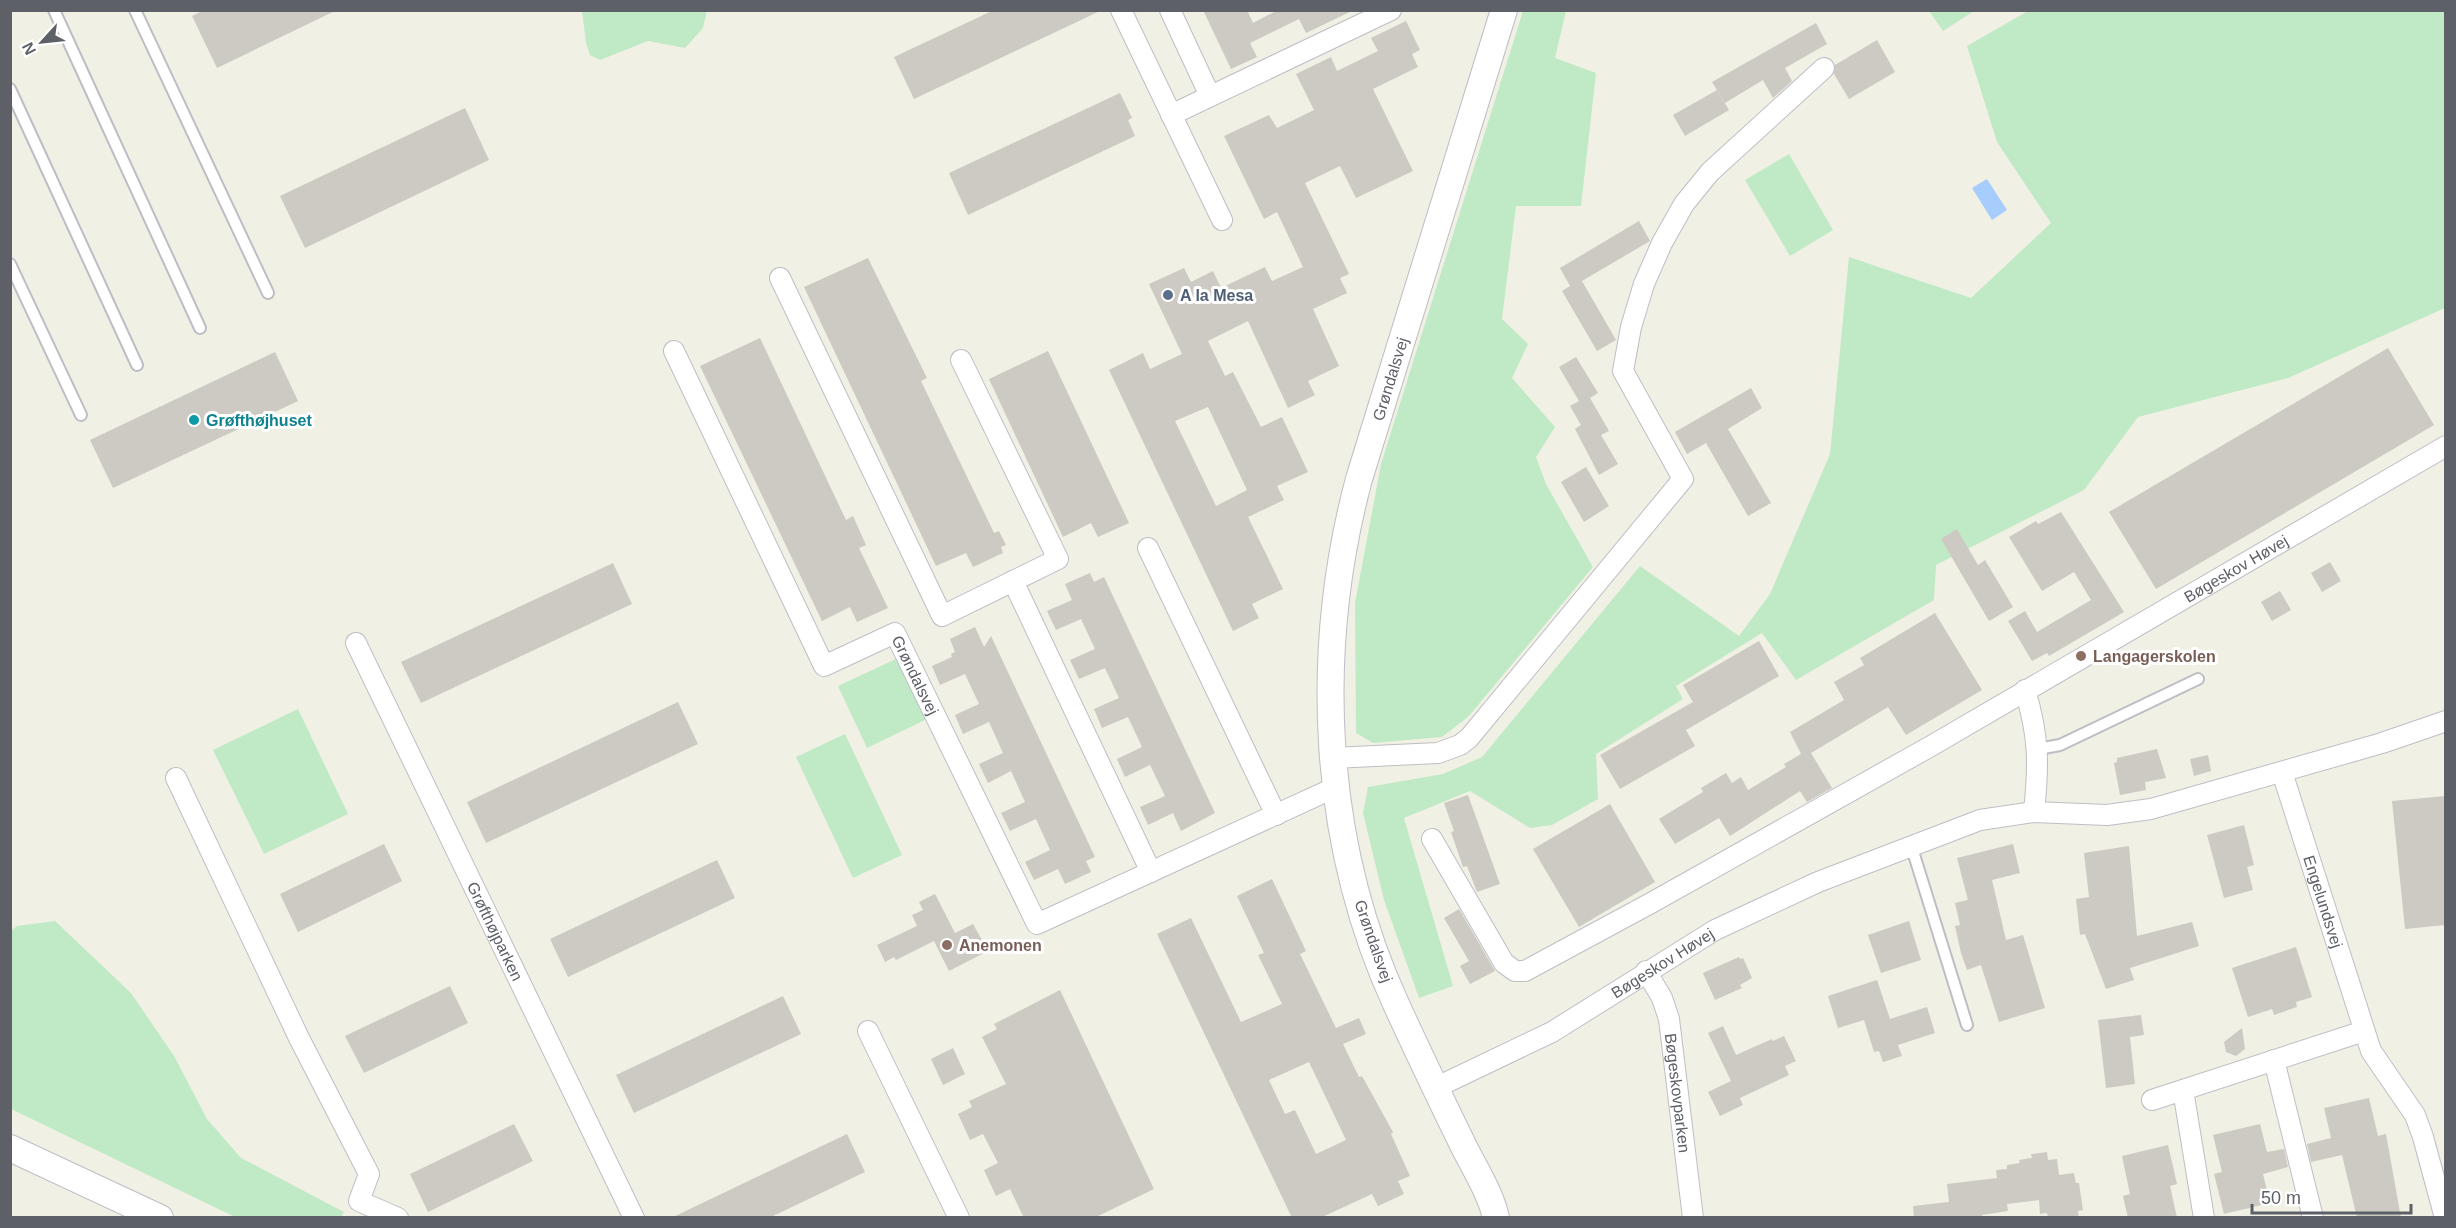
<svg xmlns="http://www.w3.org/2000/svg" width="2456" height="1228" viewBox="0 0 2456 1228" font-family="Arial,sans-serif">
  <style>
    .green { fill: #c0eac5 }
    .water { fill: #a7cdff }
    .building { fill: #cccac2; fill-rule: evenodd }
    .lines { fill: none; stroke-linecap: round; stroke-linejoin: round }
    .service-casing { stroke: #bdbec5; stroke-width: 14 }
    .minor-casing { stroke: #bdbec5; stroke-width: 22 }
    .tertiary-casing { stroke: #bdbec5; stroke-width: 28 }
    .service { stroke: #fff; stroke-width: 10 }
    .minor { stroke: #fff; stroke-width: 20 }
    .tertiary { stroke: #fff; stroke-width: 26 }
    .service-dot { fill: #5c6f8a; stroke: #fff; stroke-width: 2 }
    .culture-dot { fill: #0f9aa8; stroke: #fff; stroke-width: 2 }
    .education-dot { fill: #8d6e63; stroke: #fff; stroke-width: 2 }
    .labels { text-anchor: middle; stroke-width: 6; stroke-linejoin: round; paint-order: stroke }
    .service-label { font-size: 16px; font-weight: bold; fill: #4e5e75; stroke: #fff; text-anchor: start }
    .street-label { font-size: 16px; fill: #5d6067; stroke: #fff }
    .culture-label { font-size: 16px; font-weight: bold; fill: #0d838f; stroke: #fff; text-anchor: start }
    .education-label { font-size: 16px; font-weight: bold; fill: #785e54; stroke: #fff; text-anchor: start }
  </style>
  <rect width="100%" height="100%" fill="#f1f0e5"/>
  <!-- green -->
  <g class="green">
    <path d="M582,11V10L707,11L703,28L685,48L648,41L600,60L590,55L586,43Z"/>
    <path d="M1523,11H1566L1555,58L1596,73L1581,206H1516L1502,319L1528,344L1512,378L1555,427L1536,457L1546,484L1593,567L1468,717L1442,737L1373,743L1356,733L1355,603L1381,464Z"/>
    <path d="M1929,11H1974L1943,31Z"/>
    <path d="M2028,11H2445V308L2288,378L2138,417L2084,490L1936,565L1934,600L1796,680L1762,633L1676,686L1683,699L1596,754L1598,799L1552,825L1530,828L1470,791L1404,818L1453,986L1419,998L1384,900L1363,813L1368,787L1443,774L1482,757L1640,566L1739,636L1770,594L1830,454L1849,257L1971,298L2051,223L1997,142L1967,46Z"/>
    <path d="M1789,154L1833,230L1790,256L1745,180Z"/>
    <path d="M898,658L927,719L867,748L838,686Z"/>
    <path d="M298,709L348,814L264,854L213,750Z"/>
    <path d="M845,734L902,855L853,878L796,757Z"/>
    <path d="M55,921L131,993L174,1056L207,1119L241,1158L344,1212L341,1217H235L11,1109V931L17,926Z"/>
  </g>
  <!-- water -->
  <path class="water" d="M1987,179L2007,210L1992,220L1972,188Z"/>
  <!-- building -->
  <g class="building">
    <path d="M204,10H337L217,68L192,16Z"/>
    <path d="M994,10H1102L914,99L894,57Z"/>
    <path d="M1203,10H1247L1253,23L1278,10H1354L1306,33L1299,19L1250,43L1257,57L1231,69Z"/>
    <path d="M1406,21L1420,50L1412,54L1418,67L1373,89L1413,171L1356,198L1340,166L1305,183L1349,274L1340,278L1347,293L1313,309L1339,366L1308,381L1315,395L1288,408L1248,321L1208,341L1225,376L1233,372L1261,427L1282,417L1308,472L1277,486L1284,500L1248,517L1283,589L1252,604L1259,618L1233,631L1109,370L1143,353L1150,369L1182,354L1149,284L1184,268L1191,282L1213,271L1221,288L1265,267L1272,281L1303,267L1277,212L1264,219L1224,136L1269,115L1277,128L1314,110L1296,74L1331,57L1337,71L1378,51L1371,38ZM1208,407L1247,490L1216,506L1175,421Z"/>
    <path d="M1816,23L1827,44L1785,68L1792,81L1773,98L1763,80L1725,103L1712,82Z"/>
    <path d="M1877,40L1895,72L1849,99L1834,74L1835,65Z"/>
    <path d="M1717,90L1729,110L1685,136L1673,115Z"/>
    <path d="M1120,93L1132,118L1128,120L1135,136L968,215L949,173Z"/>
    <path d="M465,108L489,160L305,248L280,196Z"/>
    <path d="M1639,221L1650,241L1582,281L1616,340L1597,351L1562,291L1570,286L1560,268Z"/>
    <path d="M868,258L927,378L921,381L994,533L999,531L1006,545L1001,547L1003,553L973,567L966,553L936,566L804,287Z"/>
    <path d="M760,338L846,520L853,516L866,545L859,548L888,608L857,622L850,607L822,621L700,366Z"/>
    <path d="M2388,348L2434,425L2156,589L2109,512Z"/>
    <path d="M1048,351L1129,523L1098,537L1091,523L1063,537L989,379Z"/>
    <path d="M275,352L298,401L113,488L90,440Z"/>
    <path d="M1576,357L1598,393L1590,398L1609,431L1601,435L1618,464L1599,475L1575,429L1581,425L1570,406L1579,401L1559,367Z"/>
    <path d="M1751,388L1762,408L1728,429L1771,503L1748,516L1706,443L1687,454L1675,432Z"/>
    <path d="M1586,467L1609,506L1584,522L1561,482Z"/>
    <path d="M2061,512L2124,612L2049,656L2047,653L2032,661L2008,621L2025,611L2037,632L2091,600L2074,572L2042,591L2009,537L2036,521L2038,524Z"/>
    <path d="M1957,529L1978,565L1985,560L2013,607L1989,621L1941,539Z"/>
    <path d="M2330,562L2341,581L2322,592L2311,573Z"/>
    <path d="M613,563L632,604L421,703L401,662Z"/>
    <path d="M1090,573L1094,582L1104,577L1215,813L1181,831L1173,813L1148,825L1140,807L1165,796L1150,765L1125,777L1117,759L1142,747L1128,717L1102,728L1094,709L1119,698L1105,668L1079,679L1070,660L1095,649L1081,619L1056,630L1047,611L1072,600L1065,584Z"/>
    <path d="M2280,591L2291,610L2272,621L2261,602Z"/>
    <path d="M1935,613L1982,690L1906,735L1888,707L1811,753L1832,788L1807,802L1800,791L1730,836L1719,818L1675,844L1659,819L1703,792L1701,788L1726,773L1732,783L1741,777L1748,790L1786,767L1784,764L1801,754L1790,732L1844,700L1834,682L1864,665L1860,658Z"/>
    <path d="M975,627L984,647L991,636L1095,857L1086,861L1091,872L1065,884L1058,869L1034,880L1025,862L1050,850L1036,819L1010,831L1001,813L1025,802L1011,771L988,783L979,764L1003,753L989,722L963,734L955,715L979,704L965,674L940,685L932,666L952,657L951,654L955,652L950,639Z"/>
    <path d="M1759,641L1779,676L1686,730L1695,746L1620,789L1600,755L1693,702L1683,685Z"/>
    <path d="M678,702L698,744L486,843L467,802Z"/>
    <path d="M2157,749L2166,778L2145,782L2146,790L2120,795L2114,763L2117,762V758Z"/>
    <path d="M2208,755L2211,771L2194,776L2190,759Z"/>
    <path d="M1468,795L1500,884L1477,892L1467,866L1463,867L1451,832L1454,831L1444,803Z"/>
    <path d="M2445,796V925L2405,929L2392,801Z"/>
    <path d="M1610,804L1655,882L1579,927L1533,849Z"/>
    <path d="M2244,825L2254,865L2247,867L2253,890L2224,898L2207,835Z"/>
    <path d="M384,844L402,881L298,932L280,894Z"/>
    <path d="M2013,844L2020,873L1992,880L2006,940L2023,935L2045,1008L1999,1022L1981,965L1967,970L1961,953L1955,926L1960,925L1955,903L1968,900L1957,858Z"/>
    <path d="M2129,846L2137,936L2192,922L2199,946L2130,968L2134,980L2106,989L2085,934L2080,935L2076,899L2089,897L2084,853Z"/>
    <path d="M717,860L735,898L568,977L550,939Z"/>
    <path d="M1272,879L1306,951L1300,954L1336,1028L1359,1018L1366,1034L1343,1044L1359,1077L1362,1076L1393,1132L1391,1134L1410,1176L1398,1181L1404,1194L1378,1206L1372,1194L1320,1218H1292L1157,934L1191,918L1241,1022L1282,1004L1258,955L1264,953L1237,896ZM1309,1062L1346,1140L1316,1154L1295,1110L1285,1114L1269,1080Z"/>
    <path d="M935,894L955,933L973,924L988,951L949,971L934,941L896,960L894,957L885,962L877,945L917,926L912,915L923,910L919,902Z"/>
    <path d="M1459,909L1495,971L1470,984L1460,966L1469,961L1444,918Z"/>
    <path d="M1909,921L1921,960L1881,973L1868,935Z"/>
    <path d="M2296,947L2312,997L2296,1002L2297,1007L2274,1015L2272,1009L2248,1017L2232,968Z"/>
    <path d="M1739,957L1740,959L1743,958L1752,978L1740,985L1742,988L1715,1000L1703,973Z"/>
    <path d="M1877,980L1890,1019L1927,1007L1935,1033L1898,1045L1902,1056L1883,1062L1879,1051L1874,1052L1864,1020L1838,1028L1828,996Z"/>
    <path d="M450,986L468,1023L364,1073L345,1036Z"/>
    <path d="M1060,990L1154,1189L1094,1218H1024L1010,1189L996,1196L984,1170L998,1163L983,1134L970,1140L958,1114L972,1107L969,1101L1006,1084L982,1037L997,1029L994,1024Z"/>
    <path d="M783,996L801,1034L634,1113L616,1075Z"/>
    <path d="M2141,1015L2144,1035L2130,1037L2135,1084L2106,1088L2098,1020Z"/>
    <path d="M1723,1026L1736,1055L1772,1039L1773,1041L1784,1036L1796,1061L1785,1066L1789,1075L1740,1098L1743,1105L1720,1116L1708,1092L1731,1081L1708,1033Z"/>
    <path d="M2242,1028L2245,1049L2236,1056L2226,1052L2224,1042Z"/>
    <path d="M953,1048L965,1074L943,1085L931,1059Z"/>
    <path d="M2369,1098L2378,1136L2386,1134L2401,1218H2357L2342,1155L2311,1162L2307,1144L2331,1138L2324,1108Z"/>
    <path d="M514,1124L533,1161L428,1212L410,1174Z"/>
    <path d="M2260,1124L2267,1152L2284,1149L2288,1167L2263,1174L2270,1203L2224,1214L2214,1174L2222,1172L2213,1135Z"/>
    <path d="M847,1134L865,1172L769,1218H671Z"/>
    <path d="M2168,1145L2177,1184L2170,1186L2177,1218H2128L2123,1196L2130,1194L2122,1156Z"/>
    <path d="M2047,1152L2048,1160L2057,1159L2059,1175L2074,1173L2076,1183H2079L2083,1210L2078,1211L2079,1218H2048L2047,1213L2040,1214L2039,1200L2007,1204L2008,1211L1982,1215L1983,1218H1914L1913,1206L1949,1202L1947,1184L1997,1178L1996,1170L2007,1169V1165L2020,1163L2019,1160L2032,1158L2031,1154Z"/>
  </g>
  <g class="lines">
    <defs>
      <g id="service">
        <path d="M54,10L200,328"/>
        <path d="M135,10L268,293"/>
        <path d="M10,89L137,365"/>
        <path d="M10,264L81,415"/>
        <path d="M2038,749L2060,745L2198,679"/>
        <path d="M1911,845L1967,1025"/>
      </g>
      <g id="minor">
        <path d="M1121,10L1222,220"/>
        <path d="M1170,10L1210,96"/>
        <path d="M1171,115L1391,10"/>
        <path d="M780,278L942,616L1058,559L961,360"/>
        <path id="s1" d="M674,351L824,666L895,633L1037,924L1336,787"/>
        <path d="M1148,548L1276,815"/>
        <path d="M1013,581L1151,872"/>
        <path id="s2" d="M356,643L634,1218"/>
        <path d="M2025,690C2039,736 2039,764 2034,812"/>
        <path d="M1332,758L1438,753L1460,745L1469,738L1683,479L1623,371L1631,327L1644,284L1662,243L1684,204L1710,172L1824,68"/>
        <path id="s3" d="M2282,772L2371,1051L2415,1115L2423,1137L2445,1218"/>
        <path d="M176,778L299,1038L369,1174L359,1201L398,1218"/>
        <path id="s4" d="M1432,839L1504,963L1515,971H1525L1651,903L1931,746L2446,446"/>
        <path id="s5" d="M1646,971L1662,998L1669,1019L1693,1218"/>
        <path d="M868,1031L959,1218"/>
        <path d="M2274,1060L2313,1218"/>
        <path id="s6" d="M1435,1088L1552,1032L1715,930L1818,882L1980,820L2034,812L2107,815L2151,809L2382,743L2446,721"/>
        <path d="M2183,1090L2204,1218"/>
        <path d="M2152,1100L2364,1031"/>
      </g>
      <g id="tertiary">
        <path d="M10,1148L160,1218"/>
        <path id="s7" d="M1496,1218C1491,1194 1475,1169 1464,1147C1441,1100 1418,1052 1396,1004C1321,841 1313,651 1359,479L1504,10"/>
      </g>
    </defs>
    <!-- service casing -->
    <use href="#service" class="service-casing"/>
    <!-- minor casing -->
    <use href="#minor" class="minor-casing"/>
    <!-- tertiary casing -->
    <use href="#tertiary" class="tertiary-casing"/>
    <!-- service -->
    <use href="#service" class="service"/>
    <!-- minor -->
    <use href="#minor" class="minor"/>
    <!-- tertiary -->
    <use href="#tertiary" class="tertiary"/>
  </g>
  <!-- markers -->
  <circle class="service-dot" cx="1168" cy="295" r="6"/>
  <circle class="culture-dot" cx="194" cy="420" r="6"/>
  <g class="education-dot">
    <circle cx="2081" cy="656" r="6"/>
    <circle cx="947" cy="945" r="6"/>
  </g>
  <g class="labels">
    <!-- service labels -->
    <g class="service-label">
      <text x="1180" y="301">A la Mesa</text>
    </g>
    <!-- street labels -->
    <g class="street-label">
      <text dy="6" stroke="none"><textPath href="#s7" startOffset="878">Grøndalsvej</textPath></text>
      <text dy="6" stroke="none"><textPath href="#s4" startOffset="984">Bøgeskov Høvej</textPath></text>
      <text dy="6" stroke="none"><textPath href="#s1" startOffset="474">Grøndalsvej</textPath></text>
      <text dy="6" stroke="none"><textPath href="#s3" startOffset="136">Engelundsvej</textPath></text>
      <text dy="6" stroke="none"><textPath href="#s2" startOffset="320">Grøfthøjparken</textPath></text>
      <text transform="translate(1374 941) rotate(71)" y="6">Grøndalsvej</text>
      <text dy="6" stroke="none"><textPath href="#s6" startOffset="260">Bøgeskov Høvej</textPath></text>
      <text dy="6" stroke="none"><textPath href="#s5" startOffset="128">Bøgeskovparken</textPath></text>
    </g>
    <!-- culture labels -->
    <g class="culture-label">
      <text x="206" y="426">Grøfthøjhuset</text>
    </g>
    <!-- education labels -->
    <g class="education-label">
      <text x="2093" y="662">Langagerskolen</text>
      <text x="959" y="951">Anemonen</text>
    </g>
  </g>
  <!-- border -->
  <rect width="2456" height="1228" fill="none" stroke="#5d6067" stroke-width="24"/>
  <!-- north arrow -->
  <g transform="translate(42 42) rotate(243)" stroke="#ffffff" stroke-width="4.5" paint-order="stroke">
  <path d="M0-4.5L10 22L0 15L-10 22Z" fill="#5d6067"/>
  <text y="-9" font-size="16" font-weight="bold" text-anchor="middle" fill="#5d6067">N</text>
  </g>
  <!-- scale -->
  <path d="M2252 1204v9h159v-9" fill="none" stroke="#5d6067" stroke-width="3"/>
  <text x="2261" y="1204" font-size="18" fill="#5d6067" stroke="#ffffff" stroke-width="4.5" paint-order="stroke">50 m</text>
</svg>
